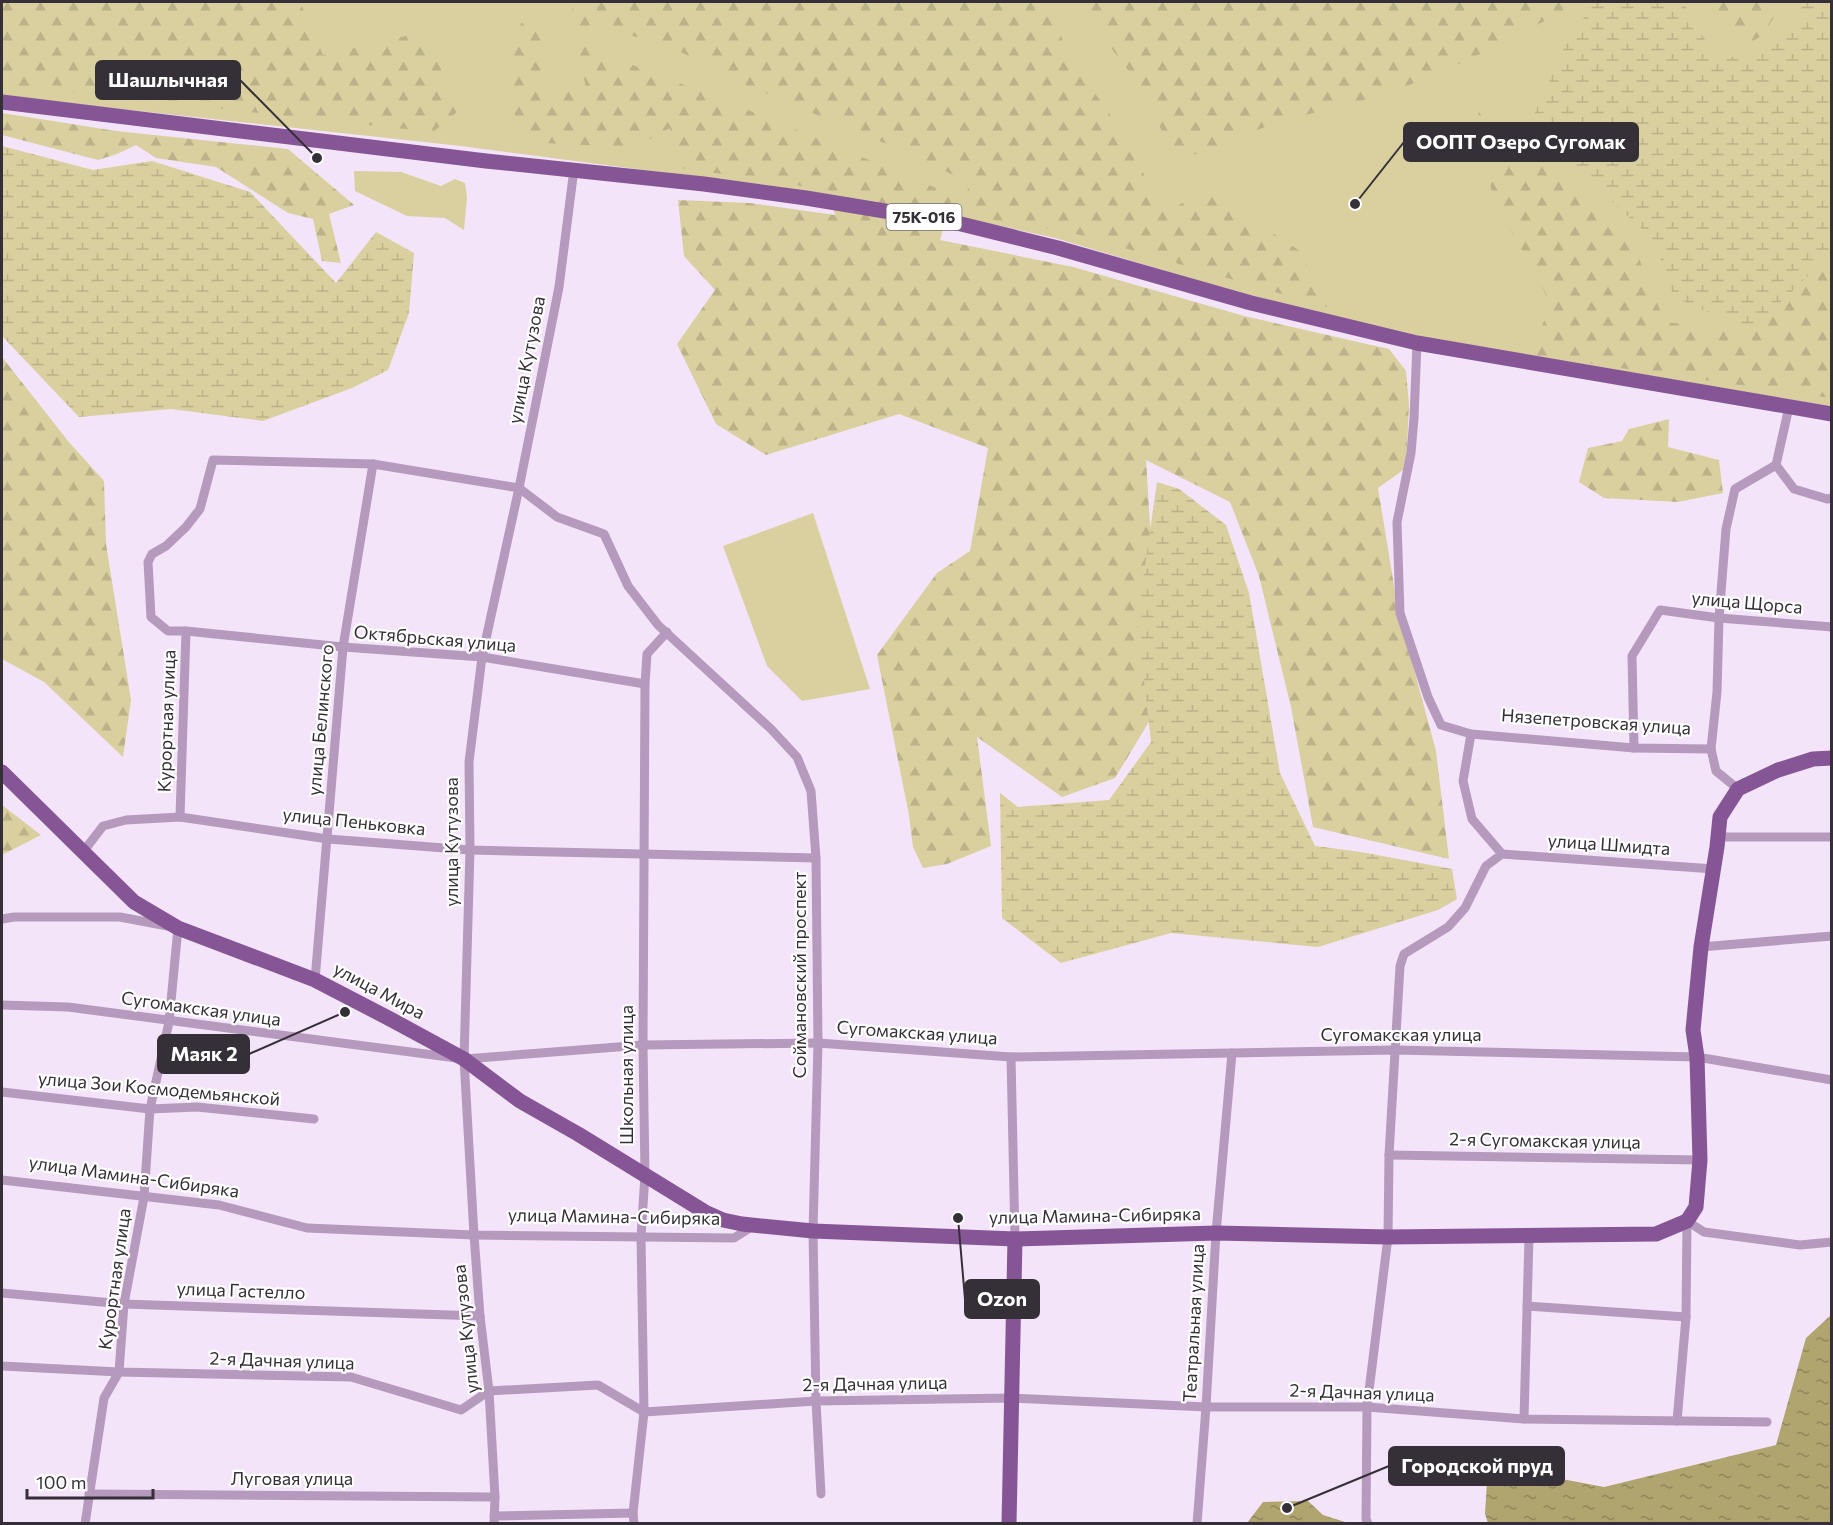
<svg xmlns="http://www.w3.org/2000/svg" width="1833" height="1525" viewBox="0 0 1833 1525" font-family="Commissioner,sans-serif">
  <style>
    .green { fill: #dacf9e }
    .forest { fill: url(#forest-firs) }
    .wetland { fill: url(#wetland-marsh) }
    .water { fill: url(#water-ripples) }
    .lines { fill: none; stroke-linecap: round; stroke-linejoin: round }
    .street { stroke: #b59abe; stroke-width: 9 }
    .primary { stroke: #865596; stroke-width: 15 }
    .labels { text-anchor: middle; stroke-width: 4.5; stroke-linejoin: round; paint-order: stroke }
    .shield { fill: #fff; stroke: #726d73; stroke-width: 1.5 }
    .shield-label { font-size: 16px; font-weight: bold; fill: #352f37 }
    .street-label { font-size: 18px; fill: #352f37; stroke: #fff }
    .leader { fill: none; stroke: #352f37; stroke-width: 2 }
    .callout-dot { fill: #352f37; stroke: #fff; stroke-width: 2 }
    .callout { fill: #352f37; stroke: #352f37; stroke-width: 2 }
    .callout-label { font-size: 20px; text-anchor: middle; font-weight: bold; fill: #fff }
  </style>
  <defs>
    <pattern id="forest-firs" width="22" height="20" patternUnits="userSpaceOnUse" patternTransform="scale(1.5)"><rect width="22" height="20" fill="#dacf9e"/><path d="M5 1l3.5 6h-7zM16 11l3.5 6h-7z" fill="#bcb289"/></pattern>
    <pattern id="wetland-marsh" width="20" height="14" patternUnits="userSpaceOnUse" patternTransform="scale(1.5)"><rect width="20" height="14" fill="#dacf9e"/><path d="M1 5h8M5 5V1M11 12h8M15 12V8" fill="none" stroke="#bcb289"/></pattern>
    <pattern id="water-ripples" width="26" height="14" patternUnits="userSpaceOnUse" patternTransform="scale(1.5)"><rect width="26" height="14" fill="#b0a46f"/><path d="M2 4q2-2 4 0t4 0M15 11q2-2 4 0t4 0" fill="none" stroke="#90865c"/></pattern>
  </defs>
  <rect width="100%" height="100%" fill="#f4e4f9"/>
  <!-- green -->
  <g class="green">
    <path d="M2,2H1831V406L1571,365L1417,337L1250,296L1055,238L955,216L803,191L461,146L2,96Z"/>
    <path d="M354,171L401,172L441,186L455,179L465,183L467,197L464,230L445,218L407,216L355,191Z"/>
    <path d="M813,513L870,689L802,701L767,666L723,546Z"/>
  </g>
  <!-- forest -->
  <g class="forest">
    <path d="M2,2H300L323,55L427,31L457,112L433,132L2,85Z"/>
    <path d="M571,2H1052L1066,53L1115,121L1165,213L1207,189L1300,251L1327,307L1066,231L967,216L968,183L927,161L746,85L665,44L589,25L604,54L739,106L953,195L940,240L1073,267L1244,316L1389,349L1406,371L1409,404L1406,468L1378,488L1398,610L1436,751L1449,859L1313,827L1291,707L1259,576L1230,502L1146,460L1153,574V715L1115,778L1062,797L977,737L991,846L947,864L923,868L913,847L909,815L877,655L937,573L970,551L988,448L899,414L766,455L716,424L677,344L715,290L684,256L678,200L750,203L835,215L829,190L674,167L670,128L634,148L527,142L505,93L521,23L549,28L544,94L586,89Z"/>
    <path d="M1081,2H1582L1466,61L1388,94L1278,122L1175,162L1145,92L1085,14Z"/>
    <path d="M1696,2H1783L1763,35L1741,48Z"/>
    <path d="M1478,112L1631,239L1665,322L1750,331L1831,254V398L1530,355L1551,304L1492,195Z"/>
    <path d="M2,113L116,131L288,149L354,205L329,214L341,263L322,261L313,219L288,213L216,167L156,158L136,145L117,154L98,160L2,135Z"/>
    <path d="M2,357L68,441L104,481L106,544L131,700L123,757L44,682L2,659V590H4L2,587Z"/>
    <path d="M1669,419L1668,447L1719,460L1723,493L1678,502L1604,498L1579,482L1588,448L1622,441L1629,429Z"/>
    <path d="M2,805L41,835L2,855Z"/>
  </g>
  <!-- wetland -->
  <g class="wetland">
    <path d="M1595,2H1683L1715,57H1755L1801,18L1791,2H1831V254L1750,331L1674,297L1654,240L1529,126L1567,41Z"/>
    <path d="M2,146L93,170L152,161L250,192L336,283L376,232L414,253L409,313L388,370L352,388L263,421L171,409L79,417L2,336Z"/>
    <path d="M1157,482L1179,489L1226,525L1249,593L1280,773L1315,846L1361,852L1452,869L1457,899L1438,910L1318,947L1171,933L1061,963L1002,918L1000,793L1018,807L1109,800L1151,742L1137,621Z"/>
  </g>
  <!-- water -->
  <g class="water">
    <path d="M1831,1315V1523H1488L1485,1514L1488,1465L1604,1487L1776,1445L1806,1338Z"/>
    <path d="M1308,1501L1323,1515L1348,1523H1247L1263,1502Z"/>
  </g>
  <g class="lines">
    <!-- street -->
    <g class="street">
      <path d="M1776,465L1794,489L1827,499L1832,498"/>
      <path d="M186,631L343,647L482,657L645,684"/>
      <path d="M1471,734L1634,748L1711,749L1716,771L1738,789"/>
      <path d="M1634,748L1632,656L1660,610L1719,618L1832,627"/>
      <path d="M1711,749L1717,692L1719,618L1726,529L1735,489L1776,465L1789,407"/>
      <path d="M180,817L186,631H168L151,617L148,562L152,554L166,546L186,527L200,509L213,460L373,464L519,488L557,517L604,534L628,586L658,625L771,729L797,757L811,791L816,858L818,1043L813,1231L816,1401L821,1494"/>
      <path d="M1718,837H1832"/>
      <path d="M83,852L103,826L126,820L180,817L328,839L470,850L816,858"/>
      <path d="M1502,854L1714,869"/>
      <path d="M2,919L14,917H120L178,928L169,1022L150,1109L144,1197L124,1304L119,1372L104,1398L85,1524"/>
      <path d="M1701,947L1832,936"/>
      <path d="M315,980L343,647L373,464"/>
      <path d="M2,1005L68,1007L464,1059L643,1045L818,1043L1011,1057L1395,1050L1697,1057L1832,1080"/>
      <path d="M1011,1057L1015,1239"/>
      <path d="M2,1092L150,1109L197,1107L314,1119"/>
      <path d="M1389,1155L1700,1160"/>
      <path d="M2,1180L219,1205L307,1228L474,1235L734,1238L753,1226"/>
      <path d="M1687,1221L1704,1232L1800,1245L1832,1242"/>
      <path d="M2,1293L124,1304L480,1316"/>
      <path d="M1527,1306L1686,1317"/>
      <path d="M2,1366L119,1372L351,1377L461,1410L489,1391L598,1385L644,1412L816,1401L1010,1398L1206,1407H1367L1524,1419L1767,1422"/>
      <path d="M1524,1419L1529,1237"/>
      <path d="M1677,1421L1686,1317L1687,1221"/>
      <path d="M89,1494L495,1497"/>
      <path d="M494,1516L633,1513"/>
      <path d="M494,1524L495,1497L489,1391L480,1316L474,1235L464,1059L470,850L469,762L482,657L519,488L559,287L574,169"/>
      <path d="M634,1524L633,1513L644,1412L641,1237L645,1175L643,1045L645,684L647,654L667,632"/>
      <path d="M1197,1524L1206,1407L1216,1233L1232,1053"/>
      <path d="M1368,1524L1366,1519L1367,1407L1388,1237L1389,1155L1400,966L1404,954L1448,927L1465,908L1486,866L1502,854L1472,819L1463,781L1471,734L1441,725L1428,697L1400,613L1397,522L1411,453L1414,418L1417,343"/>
    </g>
    <!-- primary -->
    <g class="primary">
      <path d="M2,102L486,161L704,184L806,198L957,223L1058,248L1251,303L1417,343L1832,414"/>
      <path d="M2,772L134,902L178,928L315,980L392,1020L464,1059L520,1101L578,1134L705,1212L723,1220L742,1224L813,1231L1015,1239L1216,1233L1388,1237L1656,1234L1687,1221L1696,1207L1700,1160L1697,1057L1693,1030L1701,947L1717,847L1720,817L1738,789L1778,770L1813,759L1832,758"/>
      <path d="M1009,1524L1015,1239"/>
    </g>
  </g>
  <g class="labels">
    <!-- shield labels -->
    <rect class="shield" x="886.5" y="204" width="75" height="26" rx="4.5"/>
    <g class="shield-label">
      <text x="924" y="223">75К-016</text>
    </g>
    <!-- street labels -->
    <g class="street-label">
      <text transform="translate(527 360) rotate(-79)" y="6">улица Кутузова</text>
      <text transform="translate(1747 603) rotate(5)" y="6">улица Щорса</text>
      <text transform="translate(435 639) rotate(5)" y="6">Октябрьская улица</text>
      <text transform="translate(321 720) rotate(-85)" y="6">улица Белинского</text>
      <text transform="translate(167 721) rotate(-88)" y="6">Курортная улица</text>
      <text transform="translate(1596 722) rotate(4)" y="6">Нязепетровская улица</text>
      <text transform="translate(354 822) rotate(6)" y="6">улица Пеньковка</text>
      <text transform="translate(452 842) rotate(-90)" y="6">улица Кутузова</text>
      <text transform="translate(1609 845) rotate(4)" y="6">улица Шмидта</text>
      <text transform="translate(800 975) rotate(-90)" y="6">Соймановский проспект</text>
      <text transform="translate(379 991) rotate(28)" y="6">улица Мира</text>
      <text transform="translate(201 1009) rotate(8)" y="6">Сугомакская улица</text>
      <text transform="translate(917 1033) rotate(4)" y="6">Сугомакская улица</text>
      <text x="1401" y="1041">Сугомакская улица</text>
      <text transform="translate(627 1075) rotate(-90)" y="6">Школьная улица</text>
      <text transform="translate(159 1089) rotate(5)" y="6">улица Зои Космодемьянской</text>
      <text transform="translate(1545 1141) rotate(1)" y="6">2-я Сугомакская улица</text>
      <text transform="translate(134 1177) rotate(8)" y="6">улица Мамина-Сибиряка</text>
      <text transform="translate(1095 1216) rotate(-1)" y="6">улица Мамина-Сибиряка</text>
      <text transform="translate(614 1217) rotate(1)" y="6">улица Мамина-Сибиряка</text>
      <text transform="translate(115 1279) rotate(-82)" y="6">Курортная улица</text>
      <text transform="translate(241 1291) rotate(2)" y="6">улица Гастелло</text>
      <text transform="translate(1194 1323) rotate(-87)" y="6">Театральная улица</text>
      <text transform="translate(466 1329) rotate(-96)" y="6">улица Кутузова</text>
      <text transform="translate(282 1361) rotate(2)" y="6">2-я Дачная улица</text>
      <text transform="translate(875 1384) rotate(-1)" y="6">2-я Дачная улица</text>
      <text transform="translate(1362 1393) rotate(2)" y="6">2-я Дачная улица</text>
      <text x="292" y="1485">Луговая улица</text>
    </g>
  </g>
  <!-- callouts -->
  <path class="leader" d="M317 158L240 80M1355 204L1404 142M345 1012L249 1054M958 1218L965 1299M1287 1508L1389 1466"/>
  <g class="callout-dot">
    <circle cx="317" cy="158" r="6"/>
    <circle cx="1355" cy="204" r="6"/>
    <circle cx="345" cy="1012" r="6"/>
    <circle cx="958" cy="1218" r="6"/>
    <circle cx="1287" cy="1508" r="6"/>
  </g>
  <g class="callout">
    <rect x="96" y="61" width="144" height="38" rx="6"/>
    <rect x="1404" y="123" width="234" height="38" rx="6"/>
    <rect x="158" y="1035" width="91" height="38" rx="6"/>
    <rect x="965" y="1280" width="74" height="38" rx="6"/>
    <rect x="1389" y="1447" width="175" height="38" rx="6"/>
  </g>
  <g class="callout-label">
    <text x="168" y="87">Шашлычная</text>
    <text x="1521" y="149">ООПТ Озеро Сугомак</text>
    <text x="204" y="1061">Маяк 2</text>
    <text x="1002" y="1306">Ozon</text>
    <text x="1477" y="1473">Городской пруд</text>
  </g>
  <!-- border -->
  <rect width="1833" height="1525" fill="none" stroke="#352f37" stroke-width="6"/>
  <!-- scale -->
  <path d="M27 1489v9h126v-9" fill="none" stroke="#352f37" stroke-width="3"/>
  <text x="36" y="1489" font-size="18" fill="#352f37" stroke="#ffffff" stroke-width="4.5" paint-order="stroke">100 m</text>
</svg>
